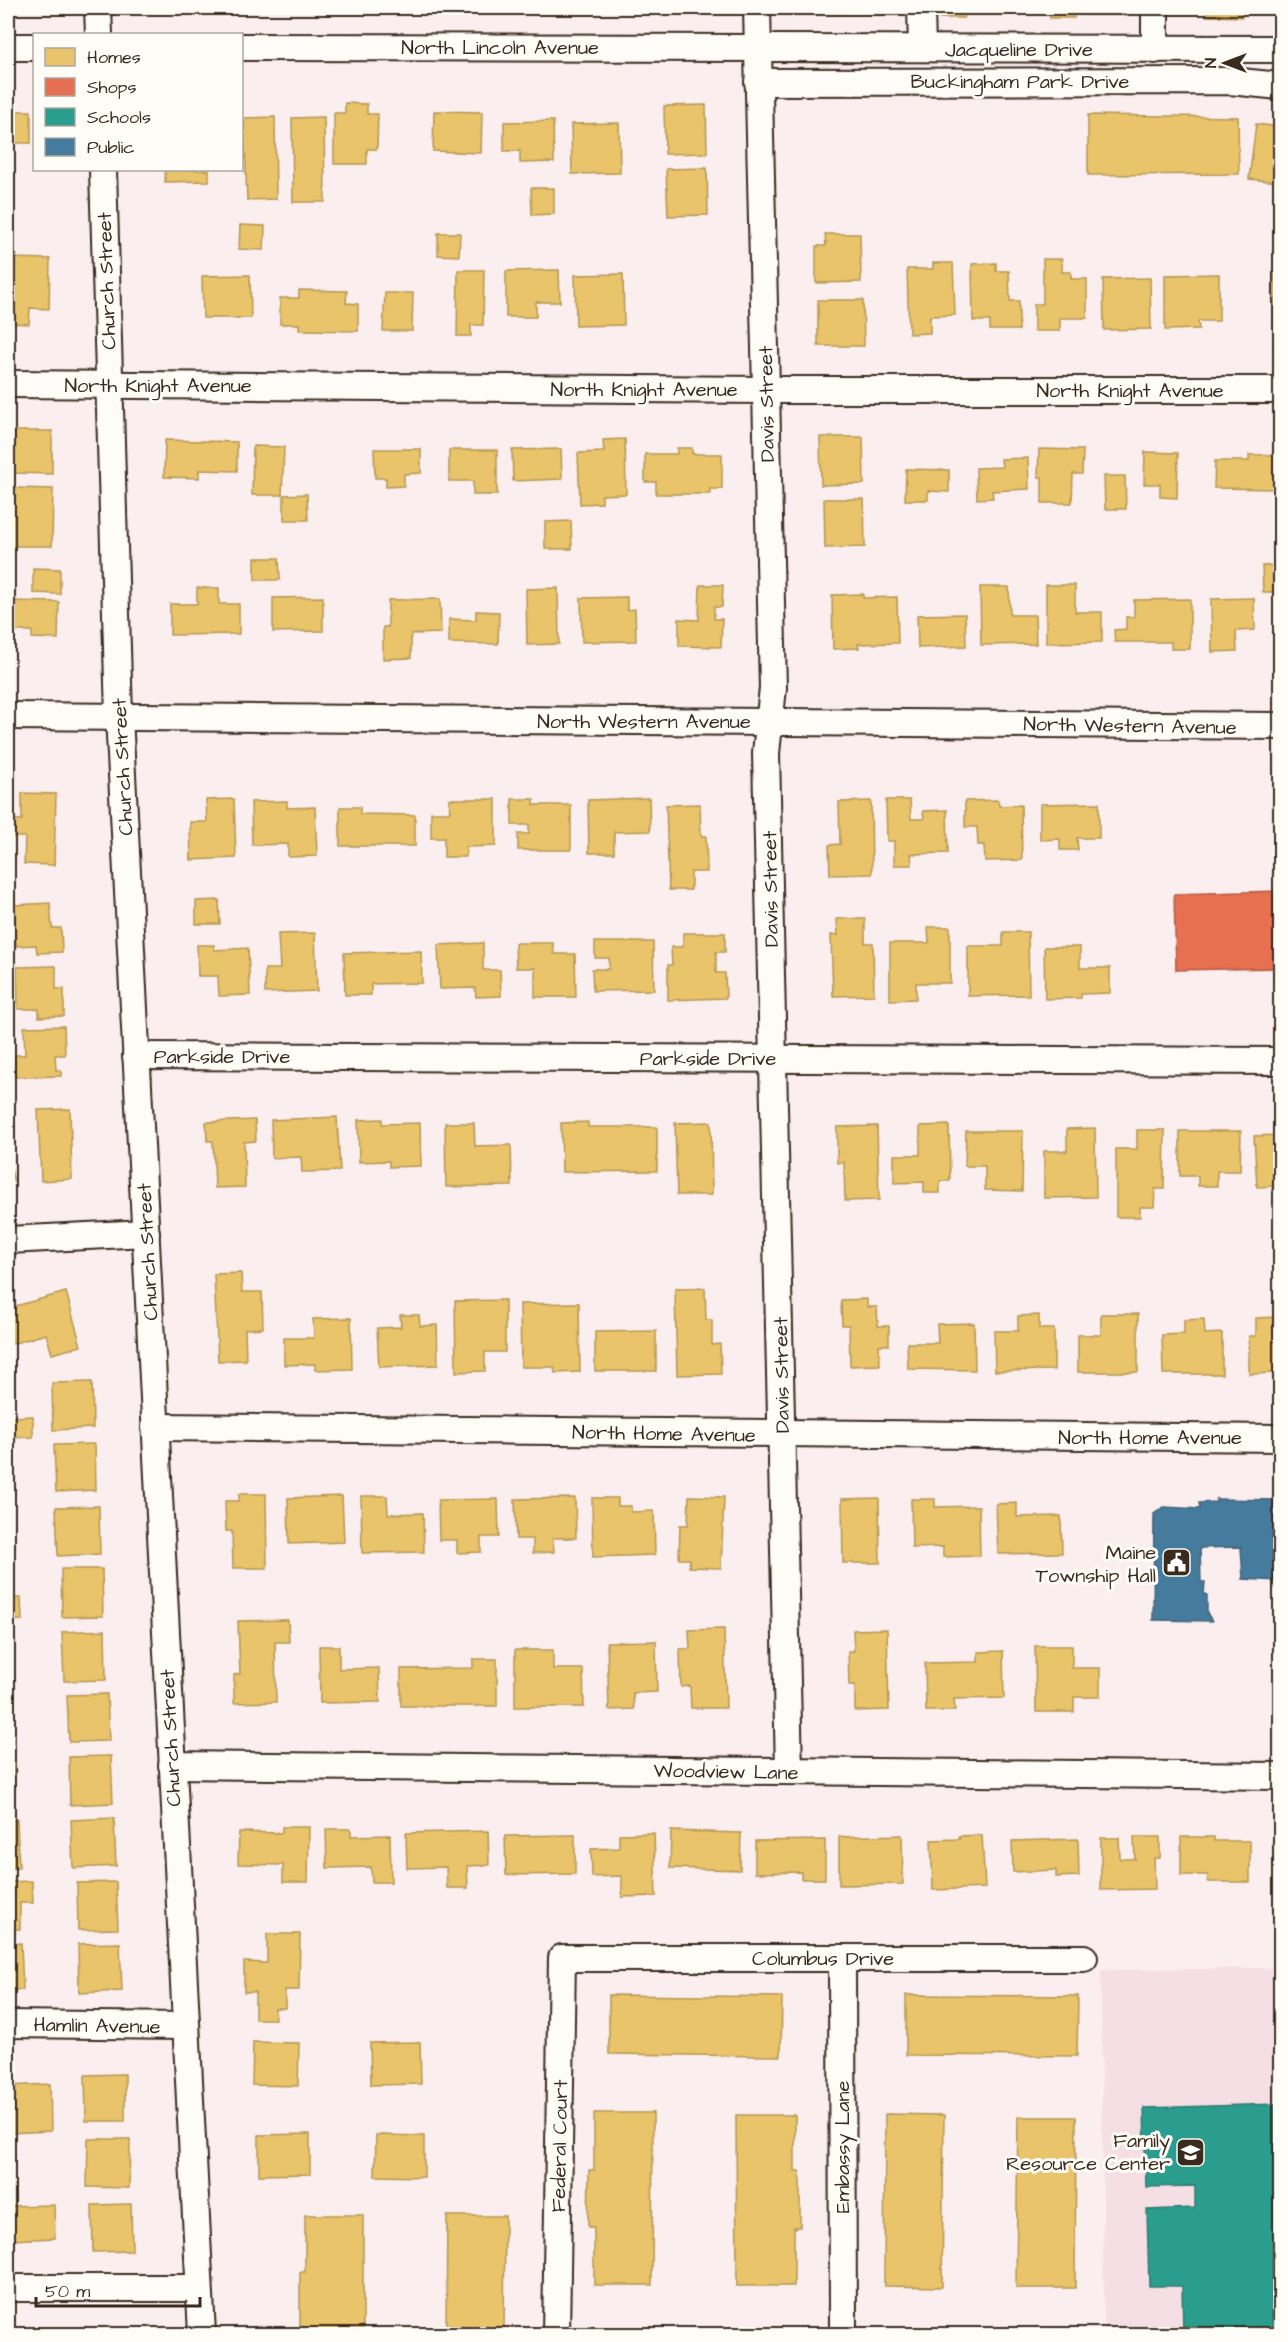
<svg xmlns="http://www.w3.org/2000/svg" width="1288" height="2342" viewBox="0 0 1288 2342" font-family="'Architects Daughter',sans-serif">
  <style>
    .built { fill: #f6dee5 }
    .homes { fill: #e9c46a; stroke: #b59653; stroke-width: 1.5 }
    .shops { fill: #e76f51; stroke: #b35a42; stroke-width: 1.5 }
    .schools { fill: #2a9d8f; stroke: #2f7a6d; stroke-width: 1.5 }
    .public { fill: #457b9d; stroke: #426377; stroke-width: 1.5 }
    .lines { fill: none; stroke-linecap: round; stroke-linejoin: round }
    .minor-casing { stroke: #3b2a1e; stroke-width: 30 }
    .minor { stroke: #fdfcf7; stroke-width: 26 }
    .labels { text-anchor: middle; stroke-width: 6; stroke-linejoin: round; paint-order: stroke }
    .street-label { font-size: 20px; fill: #3b2a1e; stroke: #fdfcf7 }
    .poi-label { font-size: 20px; fill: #3b2a1e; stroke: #fdfcf7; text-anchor: end }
  </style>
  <rect width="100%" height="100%" fill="#faeeef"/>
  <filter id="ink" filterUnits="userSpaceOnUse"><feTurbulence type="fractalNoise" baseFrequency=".0167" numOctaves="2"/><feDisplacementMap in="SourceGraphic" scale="12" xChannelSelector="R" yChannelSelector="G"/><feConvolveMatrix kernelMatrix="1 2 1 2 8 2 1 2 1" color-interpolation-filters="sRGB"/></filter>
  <g filter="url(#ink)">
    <!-- built -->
    <path class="built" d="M1280,1968V2334H1104L1101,1970Z"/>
    <!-- homes -->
    <g class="homes">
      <path d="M804,8H893V15L869,14V10H847V13H804Z"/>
      <rect x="940" y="8" width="24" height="10"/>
      <rect x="975" y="8" width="41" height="6"/>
      <path d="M1049,8H1073L1074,18H1050Z"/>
      <rect x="1082" y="8" width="42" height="7"/>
      <path d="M1207,8H1242V17L1207,16Z"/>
      <path d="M345,103L367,104V114H378L377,149H367V164H334V113H345Z"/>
      <path d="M706,105L707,153L665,154L664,106Z"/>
      <rect x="8" y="111" width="23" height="32"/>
      <path d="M434,111L482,112L481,153L433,151Z"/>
      <path d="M1088,115L1238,117L1239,174L1088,175Z"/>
      <path d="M275,117L276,199L247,200L244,118Z"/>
      <path d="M324,117L325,202H293L292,118Z"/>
      <path d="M553,121L554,162L520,163V151H504V122Z"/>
      <path d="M619,123L620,173L572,174L571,124Z"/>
      <path d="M1256,124L1280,127V182L1249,179Z"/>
      <path d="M707,168L708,215L668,216L666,169Z"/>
      <path d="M165,170H209V181L165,182Z"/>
      <path d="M531,188H554V214L532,215Z"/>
      <path d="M240,225L265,226L264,250L239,249Z"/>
      <path d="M438,233H460L459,256L438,255Z"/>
      <path d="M825,234H860L861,282L816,283V246H826Z"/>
      <path d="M1275,250H1280V353H1274Z"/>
      <path d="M8,258L50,259L49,309L30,308L29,324L8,323Z"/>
      <path d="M1043,259H1062V272H1071V279H1087V318H1060V331H1034V304H1043Z"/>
      <path d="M933,263H953L955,315L930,316V333L909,334L907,269H933Z"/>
      <path d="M996,263V271H1009L1010,301H1019V330H990V321H973L972,264Z"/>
      <path d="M458,270H484L483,325H471V336H457Z"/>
      <path d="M559,270L560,302H536V317H506V271Z"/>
      <path d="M623,274L624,325L576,326L575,275Z"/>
      <path d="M1219,274V321H1198L1199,329L1165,330V275Z"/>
      <path d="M250,275L251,318H203L202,276Z"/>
      <path d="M1150,278L1151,329L1104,330L1103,279Z"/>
      <path d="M299,290L347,291L346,303L358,304V331L299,330V324H280V298H299Z"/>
      <path d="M385,293H413L412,331H383Z"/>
      <path d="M818,300H863L864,346H818Z"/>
      <path d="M14,431H52V474L13,473Z"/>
      <path d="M820,437H863L864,484L821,485Z"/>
      <path d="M625,439L626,494L602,495V503L580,504L578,453L604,452L603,440Z"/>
      <path d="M165,440L237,442V471L199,470V478L164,477Z"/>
      <path d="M253,446L284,447L282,495H252Z"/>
      <path d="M677,448H692V454H722V489H710V494H656V482H645V454H677Z"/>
      <path d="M374,449H421V473L404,474V486L386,487V478H375Z"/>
      <path d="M561,449L562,479L513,481L512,450Z"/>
      <path d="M1039,449L1083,450L1082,474H1073L1072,503H1042V477H1038Z"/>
      <path d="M449,450H497V495H473V481H449Z"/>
      <path d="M1145,452L1178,453L1177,498L1160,497V484H1144Z"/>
      <path d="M1249,455H1280V489L1214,488L1215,461H1249Z"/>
      <path d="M1028,458L1029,489L992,491L993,498L977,499L976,468L1002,467L1001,459Z"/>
      <path d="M906,469L949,470V492L928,491V500H905Z"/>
      <path d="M1104,476H1125L1126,509H1105Z"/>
      <path d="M13,488L53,489L52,546H11Z"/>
      <path d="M307,494L308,520H284V495Z"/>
      <path d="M824,499H864L865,547L825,548Z"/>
      <path d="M571,521L572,549H545V522Z"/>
      <path d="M255,558H279L280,580H255Z"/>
      <path d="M1280,565V592H1263L1262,566Z"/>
      <path d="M33,568L60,569V594L33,593Z"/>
      <path d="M700,585H723L722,607H714V619H722L721,647L679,646V619L699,620Z"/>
      <path d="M1046,585H1075V612H1102V642L1046,643Z"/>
      <path d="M980,587H1009L1010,615H1035L1036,644L981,645Z"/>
      <path d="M197,588H219V604H239V634L170,635V604H197Z"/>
      <path d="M558,588L559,644L527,645L526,589Z"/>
      <path d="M863,594V598L897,597L898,643L858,644L859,648L833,649L832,595Z"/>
      <path d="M323,597V631L273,632V598Z"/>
      <path d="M627,597V610L635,609L636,641L582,642L581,598Z"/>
      <path d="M1276,597H1280V654L1277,655Z"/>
      <path d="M1254,598L1255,630L1236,631L1237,651L1212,652L1211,599Z"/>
      <path d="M440,599L441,633L411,634V658L383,659V627H388V600Z"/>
      <path d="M1190,599V649H1171V642H1115L1114,630L1126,629V617H1134V600Z"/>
      <path d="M8,601L59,602L58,639L32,638V631H8Z"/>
      <path d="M476,611L499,612L498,644L449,643V619L476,620Z"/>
      <path d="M965,614L966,646L918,648L917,615Z"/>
      <path d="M22,793L56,794L54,865L24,864L25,837H11V820H22Z"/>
      <path d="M649,798L650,831L614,832V853H589L588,800Z"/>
      <path d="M234,799L236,858L191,860L190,822H207L206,800Z"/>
      <path d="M449,799H496V846L466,847V857H444V838H431V812H450Z"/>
      <path d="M512,799H534V805H571V850H518V834H529V825H512Z"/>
      <path d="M886,800H910L911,819H924L923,811L947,810L948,853L911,854L912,865H894V841H887Z"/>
      <path d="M998,800L999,806L1021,805L1022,860L985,861L984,845H978L977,827H965V801Z"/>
      <path d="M287,801V808L315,807L317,856L288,857V844L252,845L251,802Z"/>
      <path d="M871,801L872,874L830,875L829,845L840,844L839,802Z"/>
      <path d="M1099,803V838H1077L1078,850H1060V839L1040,840V804Z"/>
      <path d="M700,804L701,836H706L707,872H691V890H669L666,805Z"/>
      <path d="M340,807H360V814L415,815V846H340Z"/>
      <path d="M219,900L220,924H196V901Z"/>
      <path d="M50,903L52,928H61L62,952L37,953L36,945L16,946L14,905Z"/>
      <path d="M837,919H865V943H873L874,995L833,996L831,935H838Z"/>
      <path d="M928,927H950V983H916V999L890,1000V943H929Z"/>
      <path d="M1003,932H1028L1029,995L968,996V946H1003Z"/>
      <path d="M315,933L317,991L265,993V969H280L278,934Z"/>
      <path d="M683,933H725V952H716V973H725L726,998L668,1000V965H672L671,947H683Z"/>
      <path d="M595,942H653L654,990L593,991L592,969H609V958H595Z"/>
      <path d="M483,943V970H500L501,996L476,997L475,988L440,989L438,945Z"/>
      <path d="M515,943H553L554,954H575L576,997H535V968H516Z"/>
      <path d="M197,945H214V950L248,948L250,995L219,996L218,976H198Z"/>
      <path d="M1044,947H1080V968H1110V993L1081,994V998L1045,999Z"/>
      <path d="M421,951L422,983L371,984V995H345L344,953Z"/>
      <path d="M56,966V989H64V1016L39,1017V1009H18L17,967Z"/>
      <path d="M64,1026L65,1055H55L56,1070H61V1076L15,1077V1055H25L24,1027Z"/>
      <path d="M70,1109L72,1179L41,1181L38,1110Z"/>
      <path d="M337,1117L340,1171L302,1172L301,1157L272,1158L271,1120Z"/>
      <path d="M382,1119V1124L420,1123L421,1166L389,1167V1161L359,1162L358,1120Z"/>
      <path d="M255,1120L256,1141L244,1142L245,1187L215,1188L213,1141H207L206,1122Z"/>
      <path d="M588,1122V1127H657V1171L562,1172L561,1123Z"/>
      <path d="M711,1122L712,1195H677L675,1123Z"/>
      <path d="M445,1123H474L475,1146L511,1145L512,1186L446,1187Z"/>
      <path d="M949,1125L950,1181H940V1193H924V1182L894,1183V1155H920V1126Z"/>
      <path d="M877,1126L879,1200L845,1201L844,1162L837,1163V1127Z"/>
      <path d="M1095,1128L1096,1197L1044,1198V1151H1067V1129Z"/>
      <path d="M1137,1130H1165L1164,1189H1155L1154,1207H1140V1217H1116V1149H1137Z"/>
      <path d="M966,1131H1023L1022,1191L985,1190V1166H965Z"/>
      <path d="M1180,1131H1241L1240,1171H1217V1186H1198V1176H1180Z"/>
      <path d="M1280,1135V1186L1257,1187L1254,1136Z"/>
      <path d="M8,1158L14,1181L8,1182Z"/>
      <path d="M241,1273L242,1292H262L263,1328L245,1329L246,1360L218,1361L214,1274Z"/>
      <path d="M705,1288L706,1320H712V1345L720,1344L721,1374L677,1375L675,1289Z"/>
      <path d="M66,1292L81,1346L52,1354L46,1334L8,1345V1308Z"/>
      <path d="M867,1299V1307H877L878,1326H889V1345H879L880,1365L850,1366L849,1325H842L841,1300Z"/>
      <path d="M505,1300V1352H485V1371L456,1372L455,1301Z"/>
      <path d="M579,1303L580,1372L555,1373L554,1367H521L520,1304Z"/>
      <path d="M1101,1314H1138V1372H1078V1335H1101Z"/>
      <path d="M400,1315H419L420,1326L437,1325L438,1365L379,1367L377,1328L401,1327Z"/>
      <path d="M1039,1315V1329H1054V1370L995,1371L994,1331H1018V1316Z"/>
      <path d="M1280,1317V1373L1249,1374V1336H1256V1318Z"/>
      <path d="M351,1318L352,1369L315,1370V1364L284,1365V1338H314L313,1319Z"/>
      <path d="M1204,1319L1205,1334L1222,1333V1374H1163L1162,1335L1184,1334V1320Z"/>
      <path d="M974,1323L975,1370L908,1369L907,1343H938L937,1324Z"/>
      <path d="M656,1331V1371H595V1332Z"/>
      <path d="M92,1382L93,1428L53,1430L52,1383Z"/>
      <path d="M33,1416V1437L9,1438V1417Z"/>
      <path d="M95,1444L96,1490L56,1492L54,1445Z"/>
      <path d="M239,1494H266L267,1568H233L232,1531H226L225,1501H239Z"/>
      <path d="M342,1496L344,1542L289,1544L288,1498Z"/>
      <path d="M361,1496H387L388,1514L423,1513L424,1552L362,1553Z"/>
      <path d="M689,1496L724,1497L721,1568L689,1567L690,1559H679L680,1525H688Z"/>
      <path d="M575,1498L576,1538H553L554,1552L533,1553V1539H516L515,1499Z"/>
      <path d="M592,1498H618V1506H631V1512L654,1511L655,1555L593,1557Z"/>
      <path d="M879,1498L880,1563H843L842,1499Z"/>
      <path d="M498,1499L499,1537H481V1552L457,1553V1540H439L438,1500Z"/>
      <path d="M911,1499H935V1507L979,1506L980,1556L943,1557V1547L912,1548Z"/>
      <path d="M1017,1503V1517L1061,1516L1062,1553L998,1554L996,1504Z"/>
      <path d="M99,1506L100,1554L58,1556L56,1507Z"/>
      <path d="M61,1569H102L103,1616L62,1617Z"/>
      <path d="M8,1574H13L14,1598H21L22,1620L8,1621Z"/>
      <path d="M288,1620L289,1642H275L276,1702L234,1703V1675L240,1674L238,1621Z"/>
      <path d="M724,1629L726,1708H691L690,1686L681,1687L680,1649H690L689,1630Z"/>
      <path d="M887,1629L889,1710L855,1711V1685H849L848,1651H854L853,1630Z"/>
      <path d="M105,1630L106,1680L64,1681L62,1632Z"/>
      <path d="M8,1635L9,1683H8Z"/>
      <path d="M656,1641L657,1692L633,1693L634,1709L609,1710L607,1642Z"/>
      <path d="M319,1646H339V1669L379,1668L380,1702L320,1703Z"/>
      <path d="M1035,1646H1072V1668H1100V1697H1074V1712H1036Z"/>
      <path d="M515,1650H553V1669H583L584,1707H515Z"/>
      <path d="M1003,1651L1004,1698L954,1699L955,1711H926L925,1663L978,1662V1652Z"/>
      <path d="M473,1659H497V1706H401V1669L473,1668Z"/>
      <path d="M107,1694L109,1741L69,1742L67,1695Z"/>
      <path d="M8,1696H11L13,1744H8Z"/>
      <path d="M111,1756L113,1803L70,1805L69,1757Z"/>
      <path d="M8,1759H13L14,1805H8Z"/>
      <path d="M114,1818L116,1866L73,1868L71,1820Z"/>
      <path d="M8,1820H17L19,1868H8Z"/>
      <path d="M282,1827H309L308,1882H283V1865L238,1864L239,1832L282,1833Z"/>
      <path d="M326,1829H351V1836L390,1835L391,1882H372L371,1867L327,1868Z"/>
      <path d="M488,1831L489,1865L467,1866L468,1888H447L446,1867L407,1868L406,1833Z"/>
      <path d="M671,1831L741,1833L740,1870L670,1868Z"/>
      <path d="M654,1833L656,1896L622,1897V1876L592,1877L591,1849L619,1848V1834Z"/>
      <path d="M575,1835V1874L506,1875L505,1836Z"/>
      <path d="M902,1835L903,1884L839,1885V1837Z"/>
      <path d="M982,1835L985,1888L933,1890L931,1840L960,1839L959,1836Z"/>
      <path d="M1134,1837H1160V1858H1154L1155,1889L1101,1890V1838H1119L1120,1859H1135Z"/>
      <path d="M1181,1837H1214V1841H1250V1882H1208V1875H1181Z"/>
      <path d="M1078,1839L1079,1876L1056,1877V1870L1013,1872L1012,1841Z"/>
      <path d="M825,1840V1879H801V1872L755,1873V1841Z"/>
      <path d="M32,1881L33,1903H20V1929H8V1882Z"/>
      <path d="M116,1882L118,1929L78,1930L77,1883Z"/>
      <path d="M267,1934H300L299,1990H285V2008H275V2019H255V1992H244V1962L267,1963Z"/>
      <path d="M21,1943L23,1990H8V1944Z"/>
      <path d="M120,1943L122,1991L79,1993L78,1944Z"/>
      <path d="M609,1995L782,1997L781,2056L609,2054Z"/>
      <path d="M906,1995L1078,1996L1077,2056L906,2055Z"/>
      <path d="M253,2042L299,2043L298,2086L252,2085Z"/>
      <path d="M420,2042L421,2084L371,2085L370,2043Z"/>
      <path d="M125,2074V2121H86L85,2075Z"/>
      <path d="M50,2084L51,2131L8,2133V2086Z"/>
      <path d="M594,2113H653L652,2285H594V2227H588L589,2170H594Z"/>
      <path d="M885,2114L944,2115L942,2287L884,2286Z"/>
      <path d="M736,2115H795V2171H800V2227H794V2286H737Z"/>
      <path d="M1018,2117H1076L1075,2288H1016Z"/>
      <path d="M310,2134V2174L259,2175V2135Z"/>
      <path d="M376,2135L424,2136V2177L375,2176Z"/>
      <path d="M88,2139H130L129,2188L87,2187Z"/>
      <path d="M131,2204L132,2251L93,2252L92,2205Z"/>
      <path d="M54,2205L55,2238L9,2240L8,2206Z"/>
      <path d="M305,2215H363V2334H305V2331H300V2272H305Z"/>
      <path d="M447,2216H505L504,2334H446Z"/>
    </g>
    <!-- shops -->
    <path class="shops" d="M1280,891V968L1176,970L1174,894Z"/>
    <!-- schools -->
    <path class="schools" d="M1280,2104V2334H1183L1182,2286H1149L1147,2210L1195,2208V2186L1146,2187L1144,2108Z"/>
    <!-- public -->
    <path class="public" d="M1216,1499L1280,1500V1581L1243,1579L1241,1547L1200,1548L1201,1582H1205L1204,1594L1207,1595V1613L1212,1621L1153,1620L1154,1514L1164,1507L1200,1509L1199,1503L1216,1502Z"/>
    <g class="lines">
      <defs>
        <g id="minor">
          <path d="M98,8L99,34"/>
          <path d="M757,8L773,688L766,753L789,1771"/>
          <path d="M921,8L922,48"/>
          <path d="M1155,8V50"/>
          <path d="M8,47H34"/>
          <path d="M242,47L1280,49"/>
          <path d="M758,82L1230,81L1280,86"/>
          <path d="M103,170L119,716L202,2334"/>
          <path d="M8,384L766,390H1280"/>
          <path d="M8,716L1280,726"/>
          <path d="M136,1056L1280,1061"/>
          <path d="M8,1240L146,1233"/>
          <path d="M155,1427L1280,1438"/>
          <path d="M172,1765L1280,1776"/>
          <path d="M842,1959L843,2334"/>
          <path d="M8,2024L186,2026"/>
          <path d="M8,2288H199"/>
          <path d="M556,2334L562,1958H1084"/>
        </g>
      </defs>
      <!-- minor casing -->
      <use href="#minor" class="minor-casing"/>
      <!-- minor -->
      <use href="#minor" class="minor"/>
    </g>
  </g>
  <!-- icons -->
  <defs>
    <symbol id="civic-square" viewBox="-11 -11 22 22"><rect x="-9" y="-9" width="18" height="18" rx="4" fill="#3b2a1e" stroke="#fdfcf7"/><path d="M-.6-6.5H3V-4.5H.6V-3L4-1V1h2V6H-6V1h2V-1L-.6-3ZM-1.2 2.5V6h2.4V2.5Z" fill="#fff"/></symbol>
    <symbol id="school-square" viewBox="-11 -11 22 22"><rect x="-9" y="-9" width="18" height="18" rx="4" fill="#3b2a1e" stroke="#fdfcf7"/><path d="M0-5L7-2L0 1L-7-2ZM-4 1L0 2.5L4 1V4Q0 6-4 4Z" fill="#fff"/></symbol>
  </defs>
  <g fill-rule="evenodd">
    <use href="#civic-square" x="1160" y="1546" width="33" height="33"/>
    <use href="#school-square" x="1174" y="2136" width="33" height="33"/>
  </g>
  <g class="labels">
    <!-- street labels -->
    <g class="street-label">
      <text x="500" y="54">North Lincoln Avenue</text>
      <text x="1019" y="56">Jacqueline Drive</text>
      <text x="1020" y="88">Buckingham Park Drive</text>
      <text transform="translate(106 281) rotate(-92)" y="7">Church Street</text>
      <text x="158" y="392">North Knight Avenue</text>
      <text x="644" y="396">North Knight Avenue</text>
      <text x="1130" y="397">North Knight Avenue</text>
      <text transform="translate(766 404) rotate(-91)" y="7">Davis Street</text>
      <text x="644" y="728">North Western Avenue</text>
      <text transform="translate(1130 725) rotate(1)" y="7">North Western Avenue</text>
      <text transform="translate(122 767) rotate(-93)" y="7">Church Street</text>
      <text transform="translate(770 889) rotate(-91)" y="7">Davis Street</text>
      <text x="222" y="1063">Parkside Drive</text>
      <text x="708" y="1065">Parkside Drive</text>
      <text transform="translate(147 1252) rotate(-93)" y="7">Church Street</text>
      <text transform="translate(781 1375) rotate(-91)" y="7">Davis Street</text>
      <text transform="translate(664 1433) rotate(1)" y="7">North Home Avenue</text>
      <text x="1150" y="1444">North Home Avenue</text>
      <text transform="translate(170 1738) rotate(-93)" y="7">Church Street</text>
      <text transform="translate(726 1771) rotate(1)" y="7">Woodview Lane</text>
      <text x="823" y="1965">Columbus Drive</text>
      <text transform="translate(97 2025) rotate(1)" y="7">Hamlin Avenue</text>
      <text transform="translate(559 2146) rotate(-89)" y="7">Federal Court</text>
      <text transform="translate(842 2147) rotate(-90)" y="7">Embassy Lane</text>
    </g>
    <!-- poi labels -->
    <g class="poi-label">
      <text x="1156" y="1559">Maine<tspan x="1156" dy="23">Township Hall</tspan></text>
      <text x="1170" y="2147">Family<tspan x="1170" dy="23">Resource Center</tspan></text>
    </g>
  </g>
  <!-- margin -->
  <rect width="1288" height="2342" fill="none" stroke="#fdfcf7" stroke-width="30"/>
  <rect x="15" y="15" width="1258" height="2312" fill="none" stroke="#3b2a1e" stroke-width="2" filter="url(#ink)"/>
  <!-- legend -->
  <rect x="33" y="33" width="210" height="138" fill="#fdfcf7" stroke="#afa8a0" stroke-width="1.5"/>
  <rect x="45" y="48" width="30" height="18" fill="#e9c46a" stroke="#afa8a0" stroke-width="1.5"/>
  <text x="87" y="63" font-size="18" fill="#3b2a1e">Homes</text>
  <rect x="45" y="78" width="30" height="18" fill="#e76f51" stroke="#afa8a0" stroke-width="1.5"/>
  <text x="87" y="93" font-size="18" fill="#3b2a1e">Shops</text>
  <rect x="45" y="108" width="30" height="18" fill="#2a9d8f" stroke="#afa8a0" stroke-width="1.5"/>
  <text x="87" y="123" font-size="18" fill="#3b2a1e">Schools</text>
  <rect x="45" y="138" width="30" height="18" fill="#457b9d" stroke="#afa8a0" stroke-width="1.5"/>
  <text x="87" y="153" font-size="18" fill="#3b2a1e">Public</text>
  <!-- north arrow -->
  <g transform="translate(1225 63) rotate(270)" stroke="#fdfcf7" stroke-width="4.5" paint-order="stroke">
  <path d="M0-4.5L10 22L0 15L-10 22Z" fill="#3b2a1e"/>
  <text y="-9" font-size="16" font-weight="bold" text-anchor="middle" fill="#3b2a1e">N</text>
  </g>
  <!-- scale -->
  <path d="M36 2297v9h164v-9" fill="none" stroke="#3b2a1e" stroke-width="3"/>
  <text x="45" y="2297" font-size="18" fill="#3b2a1e" stroke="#fdfcf7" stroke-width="4.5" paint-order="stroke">50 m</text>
</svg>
